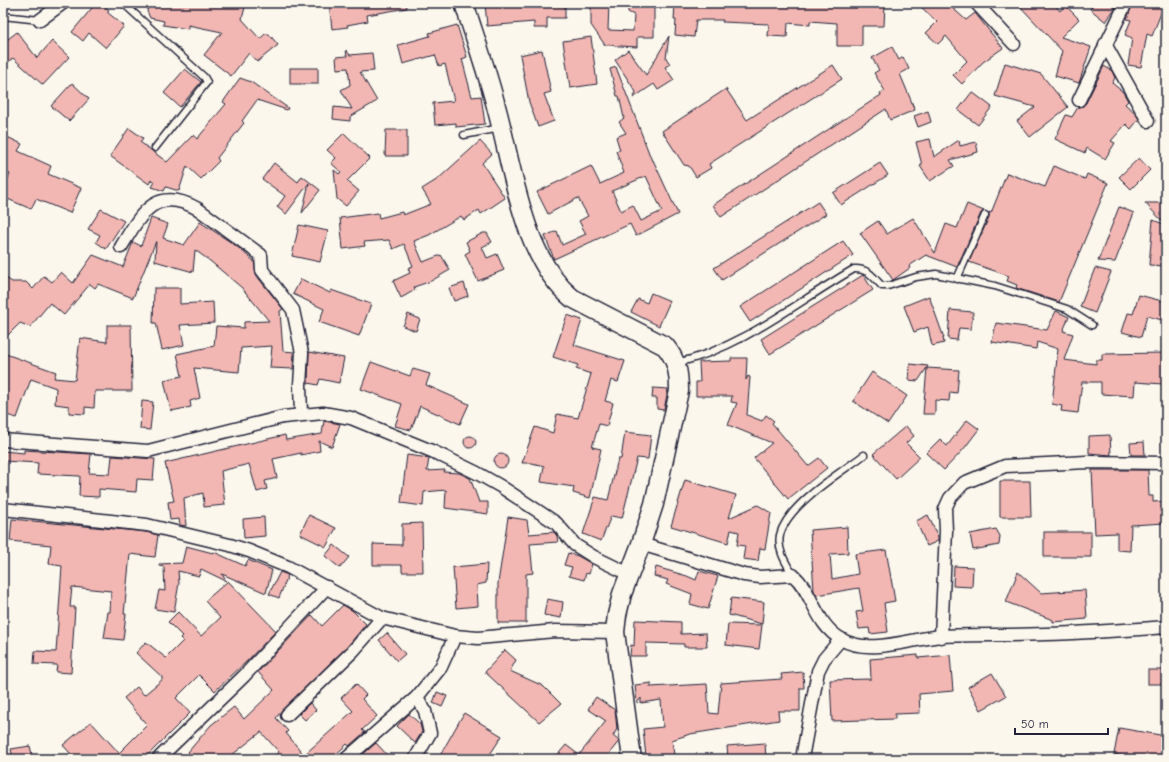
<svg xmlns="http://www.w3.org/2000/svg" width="1169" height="762" viewBox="0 0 1169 762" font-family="'Comic Neue',sans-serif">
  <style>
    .building { fill: #f2b7b2; stroke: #22223b; fill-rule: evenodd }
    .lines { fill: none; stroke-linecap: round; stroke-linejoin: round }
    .lane-casing { stroke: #22223b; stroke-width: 9 }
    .street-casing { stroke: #22223b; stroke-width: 15 }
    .secondary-casing { stroke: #22223b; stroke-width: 21 }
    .lane { stroke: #fbf7ec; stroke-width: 6 }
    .street { stroke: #fbf7ec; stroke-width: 12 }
    .secondary { stroke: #fbf7ec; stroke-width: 18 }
  </style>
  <rect width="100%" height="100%" fill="#fbf7ec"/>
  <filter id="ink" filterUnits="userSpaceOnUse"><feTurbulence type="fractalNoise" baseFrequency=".025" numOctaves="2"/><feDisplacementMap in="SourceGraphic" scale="8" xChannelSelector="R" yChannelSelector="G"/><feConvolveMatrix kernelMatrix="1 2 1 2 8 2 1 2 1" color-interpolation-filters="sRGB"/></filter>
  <g filter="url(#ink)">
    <!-- building -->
    <g class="building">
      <path d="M96,3H101L109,10L107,12L124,26L106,48L89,33L83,41L72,32Z"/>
      <path d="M149,3H246L242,19L260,39L265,34H269L278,45L257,62L249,53L231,76L204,55L222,32L188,25V29L163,25L164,21L150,18L147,11Z"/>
      <path d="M329,3H406L407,8L367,15L368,21L347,25L348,27L332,29Z"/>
      <path d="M485,3H565V18H547V28H534V22L487,26Z"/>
      <path d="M591,3H609L608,30L633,31L634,15L628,12V3H654V37H637V47L605,45L591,25Z"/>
      <path d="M675,3H885L884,26H862V46H837V23L810,21V25L788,23L787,37L768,36L769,24L722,22L723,20H696L694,37L675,35L676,20H674Z"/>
      <path d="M917,3H947L966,20L975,13L1003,48L983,62L962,84L953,75L967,61L946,36L938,44L926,33L937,22Z"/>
      <path d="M1017,3H1053L1060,11L1065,5L1079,19L1061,37L1091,47L1079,83L1055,76L1062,51Z"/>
      <path d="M1090,3H1118L1106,22L1090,9L1093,4Z"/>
      <path d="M1133,3H1165L1152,36L1147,34L1141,67L1128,65L1132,38L1125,35L1131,20L1127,19Z"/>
      <path d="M457,25L467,57L462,59L472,97L481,96L485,124L456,127V123L435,125L433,103L454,101L445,64L439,66L435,55L403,64L398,45L430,36L429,33Z"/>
      <path d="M17,32L37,58L52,41L69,57L43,85L13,58L3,66V43Z"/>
      <path d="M669,36L666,58L670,64L665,67L674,80L658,90L654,84L633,98L636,92L615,60L628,50L646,75Z"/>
      <path d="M591,37L597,84L570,88L563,41Z"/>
      <path d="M892,47L899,60L903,57L909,69L900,74L915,110L890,120L886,109L721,217L713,205L881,95L880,93L885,91L874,73L879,70L872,58Z"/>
      <path d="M346,50L350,55L372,53L374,71L360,72L377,101L350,117V121L333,119L334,107L352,109L341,90L350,85L348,68L337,69L336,57L347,56Z"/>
      <path d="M542,50L551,92L544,94L554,121L538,127L529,102L520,55Z"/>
      <path d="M1005,63L1041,74L1068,107L1030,137L1017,121L1035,107L995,96Z"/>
      <path d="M833,65L842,79L709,164L711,168L696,177L689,166L684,165L662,131L726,89L747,120Z"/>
      <path d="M1104,66L1112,71L1115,78L1112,83L1123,92L1128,101L1125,104L1135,113L1139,119L1131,129L1126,124L1111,141L1115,143L1105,159L1087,148L1085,153L1055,139L1066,115L1072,117L1078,107L1083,106L1086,103Z"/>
      <path d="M616,67L652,161L653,160L678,214L636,236L630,224L554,259L545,236L557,231L562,245L586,234L579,221L588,216L578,198L548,214L537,192L591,166L600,184L624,173L616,151L620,150L616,137L626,133L619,122L624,118L619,96H617L610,69ZM646,176L662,211L641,221L633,205L621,211L612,191Z"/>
      <rect x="290" y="68" width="28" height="16"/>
      <path d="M185,69L201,82L180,107L164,93Z"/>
      <path d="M240,78L251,82L288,108L287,110L257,100L242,121L244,123L217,158L219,161L201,179L187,166L179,191L166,187L164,191L152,187L155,182L151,180L149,184L110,156L129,128L143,138L140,142L167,162L193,135L197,139L226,104L223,102Z"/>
      <path d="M72,83L89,99L69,121L51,106Z"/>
      <path d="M972,92L992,107L978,125L958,110Z"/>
      <path d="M928,111L931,122L918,127L914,116Z"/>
      <path d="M386,130H407V156H385Z"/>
      <path d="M344,133L370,158L347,181L359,191L346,206L337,199L334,170L339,174L341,172L331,163L336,158L327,150Z"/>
      <path d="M3,135L22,144L18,151L51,166L48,174L81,188L70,213L36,199L31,209L3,197V190L10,174L3,171Z"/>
      <path d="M930,139L934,157L959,140L960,146L976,142L978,152L950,160L954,166L930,181L920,166L922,165L916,142Z"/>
      <path d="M480,141L492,154L482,163L505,198L481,214L479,210L464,220L461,216L429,235L414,241L423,262L441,255L450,270L431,281L414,287L415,290L401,298L393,281L410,273L408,268L413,266L404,244L393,249L389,240L364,242L365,246L343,249L340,218L378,213L379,218L402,212L403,215L431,204L422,189L438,179Z"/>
      <path d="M1139,158L1150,170L1131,189L1119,177Z"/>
      <path d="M274,163L298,182L302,176L320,190L302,213L309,183L286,214L277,207L285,196L262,179Z"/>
      <path d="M880,163L888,175L841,205L833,193Z"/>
      <path d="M1054,166L1085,179L1087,174L1108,183L1059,302L1016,288L1017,285L1007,281L1009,276L969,262L989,217V212L991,213L1007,173L1045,187Z"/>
      <path d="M818,202L826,214L722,280L714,268Z"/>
      <path d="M1145,203H1165V224Z"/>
      <path d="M967,204L984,211L981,213L957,267L926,255L909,266L910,268L893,280L860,233L878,221L887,234L913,218L935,253L946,224L957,228Z"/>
      <path d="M1119,207L1134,213L1115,262L1098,261Z"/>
      <path d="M101,209L124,221L106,249L96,242L100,235L88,229Z"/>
      <path d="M151,218L168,224L163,238L184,245L200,222L235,245L254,261L256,275L283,309L280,311L283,351L294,352L293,369L270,368L272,346L241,348L239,372L194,368L200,398L190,401L191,407L171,411L164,380L182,376L177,354L214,346L216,326L244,328V322L269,321L242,288L210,261L195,250L193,272L155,261L156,241L133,298L98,284L95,288L90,284L64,315L50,303L30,327L20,323L3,340V276L12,282H26L33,289L44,276L52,282L61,272L73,283L93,255L123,267L133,242L141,246Z"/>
      <path d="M1153,220L1166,225V266L1149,265Z"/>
      <path d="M299,225L328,231L320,262L292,256Z"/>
      <path d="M483,233H487L492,242L482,247L487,258L497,254L504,270L478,281L465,254L470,251L466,242Z"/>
      <path d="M843,241L853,255L750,322L740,307Z"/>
      <path d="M1095,268L1111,272L1095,313L1080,307Z"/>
      <path d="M863,275L873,290L770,354L761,339Z"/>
      <path d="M301,279L330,293L331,290L371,304L359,336L319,322L324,309L293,294Z"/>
      <path d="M464,283L468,296L454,301L449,288Z"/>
      <path d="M154,288H180V304L213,302L214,323L180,325L184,345L162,350L156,323H153Z"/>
      <path d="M651,293L670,301L659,326L631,312L638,299L647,303Z"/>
      <path d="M1139,295L1166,302L1162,320L1147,316L1141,337L1122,332L1128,313L1133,314Z"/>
      <path d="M929,296L944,338H943L944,343L932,346L928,327L914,332L904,306Z"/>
      <path d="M950,310L973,312L971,329L959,328L957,340L948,339Z"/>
      <path d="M1056,311L1069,317L1063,331L1073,334L1064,360L1096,364V360H1102V354L1165,353L1163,384L1135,382L1134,396L1101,394V382H1082L1078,413L1061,411L1062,406L1052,404L1058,349L1037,342L1036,349L992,342L996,323L1047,330Z"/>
      <path d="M408,314L420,319L416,331L403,326Z"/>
      <path d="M567,315L582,320L574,345L625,361L618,382L611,380L605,401L613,403L607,426L599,424L592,447L601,449L590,498L573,493L574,487L541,482L544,466L532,463H522L535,427L553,433L557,414L578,418L591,374L576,369L578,365L553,357Z"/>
      <path d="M107,325H131L132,391H95L94,408L85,407V414L69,413V406L55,404L56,388L31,379L17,418L3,414V353L56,372L54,378L75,380L80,338L107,342Z"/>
      <path d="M309,352L344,358L339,383L320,379L318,385L308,383Z"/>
      <path d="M731,358H747L746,380L748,376L750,377L747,415L762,421L766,415L774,421L772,423L808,466L819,458L827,468L788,499L754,458L772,443L728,425L737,403L731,402L732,396H696V382H700L699,362L731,361Z"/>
      <path d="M371,362L410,376L413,369L430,374L426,385L469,404L460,424L420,406L411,430L395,426L402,404L361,389Z"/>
      <path d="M910,364L928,366L918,381L909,380Z"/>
      <path d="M927,368L959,370L957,393L950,392L949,401L935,400V414H923Z"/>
      <path d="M872,372L907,396L888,424L853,401Z"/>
      <path d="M653,388L668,389L664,410L657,409V398H652Z"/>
      <path d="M142,401L153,402L150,430L140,429Z"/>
      <path d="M967,420L979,429L963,450L944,470L926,453L940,439L947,446Z"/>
      <path d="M324,421L340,424L332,447L319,441L320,451L301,455V453L273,459L277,478L265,481L267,489L257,492L249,464L221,471L225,505L204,507L203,493L184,498L186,526L180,525L179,519L170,520L168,502L174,501L165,463L285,435L286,440L322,434Z"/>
      <path d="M906,426L914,436L906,443L920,457L896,479L873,454Z"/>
      <path d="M625,432L651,435L648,459L637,458L622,518L611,516L601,541L583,534L595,497L608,500L618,459H621Z"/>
      <path d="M1110,435L1111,455L1089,453V436Z"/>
      <circle cx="470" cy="442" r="6"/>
      <path d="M1144,442L1145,455H1131L1130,443Z"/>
      <path d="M24,450L91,454L89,473L110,474L112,456L155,459L153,480L137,479L136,492L99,489V497L79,496L80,476L37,474L38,463L3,461V451L24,453Z"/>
      <circle cx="501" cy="461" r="7"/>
      <path d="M407,455L429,458L427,471L445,470L444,472L459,473L470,478L479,502H488V514L445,508L446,490L424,492L423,506L401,503Z"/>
      <path d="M1092,470H1148L1149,496H1153V502L1166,501V523L1131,525L1130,551L1117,550V533L1095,534Z"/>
      <path d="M685,480L736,495L729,518L758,505L771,513L765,549L760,548L758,561L743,559L745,546L737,545L739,532L731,530L728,543L671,526Z"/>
      <path d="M1000,481H1030L1031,517H1000Z"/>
      <path d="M309,515L336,528L326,547L300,534Z"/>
      <path d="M928,515L938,537V541L927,546L916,521Z"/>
      <path d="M264,517L265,536L244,538L243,519Z"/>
      <path d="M508,517L527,520L529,534L554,532L557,536L558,542L530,544L533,573L526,574V623H498V583Z"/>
      <path d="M12,519L146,532L158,535L155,557L130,554L124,614H126L123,640L104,638L108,612H110L111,591L72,587L70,607H75L71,673L56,672L57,665L34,664L35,651L56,652L62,566L49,564L51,545L10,541Z"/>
      <path d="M422,523L423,572H402V565H373V544L402,545V524Z"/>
      <path d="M847,527L848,553L830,554L832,579L858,574L855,554L886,550L895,601L884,603L888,632L870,634L869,628L859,629L856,612L863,611L859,588L817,595L814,591L810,530Z"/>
      <path d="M996,529L1000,536L999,545L973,550L970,534Z"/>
      <rect x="1044" y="532" width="47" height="25"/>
      <path d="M334,545L349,557L340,568L325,556Z"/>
      <path d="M186,546L213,553L214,552L245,566L248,560L272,570L266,593L222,574L226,581L201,569L199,576L178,571L179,583L174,612L155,609L159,590L165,591L164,567L159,566V564L182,563Z"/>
      <path d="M568,553L578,556L592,564L589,574L586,573L584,580L569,576L572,567L564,565Z"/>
      <path d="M487,564L486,583L477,585L478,606L456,608L453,567Z"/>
      <path d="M954,566L973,567L972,587L953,586Z"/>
      <path d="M656,567L687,576L696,580L699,571L718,576L708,609L690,604L692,594L666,584L668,580L654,576Z"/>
      <path d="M280,572L288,575L279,598L269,594Z"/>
      <path d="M1018,572L1041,593L1085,590L1087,619L1053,622V620L1006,602Z"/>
      <path d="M228,581L276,631L246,662L215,691L199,675L176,698L190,713L144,759H75L63,745L91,722L119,753L147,725L124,698L137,687L144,695L162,680V677L136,653L146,642L166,658L183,641L180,638L182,636L168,622L178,612L201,636L220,618L205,601Z"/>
      <path d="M731,598L764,602L762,624L729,615Z"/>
      <path d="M547,599L563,602L561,618L544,615Z"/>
      <path d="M343,605L353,611L366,624L348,646L282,710L276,718L288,731L286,733L304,755L353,711L341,698L356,684L366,695L362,699L377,716L362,730L365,732L349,746L347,744L331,759H270L279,752L261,732L227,759H196L188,752L211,725L234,707L244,719L274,690L258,672L312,615L322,626Z"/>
      <path d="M635,620L681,622V634L706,633L707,647H684V644L646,643V656H630L631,645L634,646Z"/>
      <path d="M728,624L762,625L759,649L726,645Z"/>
      <path d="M387,633L405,654L397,661L379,640Z"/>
      <path d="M505,650L516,660L510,671L543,686L561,704L539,722L485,672Z"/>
      <path d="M918,655V658L950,655L953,691L919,694L920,713L895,714V719L832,721L830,680L871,679L870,659Z"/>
      <rect x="1148" y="670" width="18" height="14"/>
      <path d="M803,672L804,688H800V711H778L779,720L690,734L672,740L674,755L646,757L643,729L663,727L661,700L641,703V698L637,703L635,685L652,683L650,687L707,684L709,713L718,714L721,683L782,679L781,674Z"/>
      <path d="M992,673L1006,696L981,710L968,687Z"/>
      <path d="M437,692L447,696L442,707L433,703Z"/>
      <path d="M596,697L615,710L617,729L613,736L619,741L605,759H554L566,745L579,755L606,721L588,709Z"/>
      <path d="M310,703L316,710L305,720L299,714Z"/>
      <path d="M464,713L502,736L487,759H438Z"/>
      <path d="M409,714L420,724L422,732L415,743L397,726Z"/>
      <path d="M1119,728L1166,736V759H1140L1114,754Z"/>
      <path d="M376,743L391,759H362L360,757Z"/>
      <path d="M765,743L766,759H728L727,746Z"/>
      <path d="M30,746L33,759H13L11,749Z"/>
    </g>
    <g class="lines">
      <defs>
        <g id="lane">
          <path d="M123,3L204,77L207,82L155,148"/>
          <path d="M3,16L40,20"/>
          <path d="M464,135L500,128"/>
          <path d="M957,279L985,215"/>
          <path d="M677,363C744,347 795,303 854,269C868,268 873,277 882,286H888L916,277L936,274L995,286L1067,309L1092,325"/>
          <path d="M793,575C786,563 777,550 780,535C787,505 840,473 864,455"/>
        </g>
        <g id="street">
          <path d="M976,3L1014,44"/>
          <path d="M40,20L63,3"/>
          <path d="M1105,44L1148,121"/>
          <path d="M1079,100L1126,3"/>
          <path d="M121,247C141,214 155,185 198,209L261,255L262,270L293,310L302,353L300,385L301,414"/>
          <path d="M3,440L148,451L283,417L323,413L351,418L434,452L477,473L500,486L556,523L575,545L594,557L629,574"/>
          <path d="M3,509L147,525L230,545L249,551L288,567L382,618L455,636L478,638L555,631L615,632"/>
          <path d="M641,544L744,575L760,577L793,575C813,592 815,624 841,639C868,656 913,638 942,636C977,634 1011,636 1045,634C1085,633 1126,630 1166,627"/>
          <path d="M941,637L946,531L945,509L950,498L964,483L1005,466L1087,462L1166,463"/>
          <path d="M287,715L353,651L382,618"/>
          <path d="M803,753L818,671L824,659L841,639"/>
          <path d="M158,759L244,676L327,587"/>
          <path d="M346,759L417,697L441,667L455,636"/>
          <path d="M415,759L430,733L425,711L417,697"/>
        </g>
        <path id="secondary" d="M464,3C475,38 488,74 497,110C513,169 523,258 572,298L665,346C677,360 679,373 679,391L654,504L641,544L622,594L617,615L615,632L632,759"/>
      </defs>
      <!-- lane casing -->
      <use href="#lane" class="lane-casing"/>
      <!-- street casing -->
      <use href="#street" class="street-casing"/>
      <!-- secondary casing -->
      <use href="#secondary" class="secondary-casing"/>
      <!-- lane -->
      <use href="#lane" class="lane"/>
      <!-- street -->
      <use href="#street" class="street"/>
      <!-- secondary -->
      <use href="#secondary" class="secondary"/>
    </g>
  </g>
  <!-- margin -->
  <rect width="1169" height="762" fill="none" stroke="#fbf7ec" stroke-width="16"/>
  <rect x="8" y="8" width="1153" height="746" fill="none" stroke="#22223b" stroke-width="1.5" filter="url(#ink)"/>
  <!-- scale -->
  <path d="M1015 728v6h93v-6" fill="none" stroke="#22223b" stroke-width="2"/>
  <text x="1021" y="728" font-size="12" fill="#22223b" stroke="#fbf7ec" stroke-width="3" paint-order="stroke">50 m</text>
</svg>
